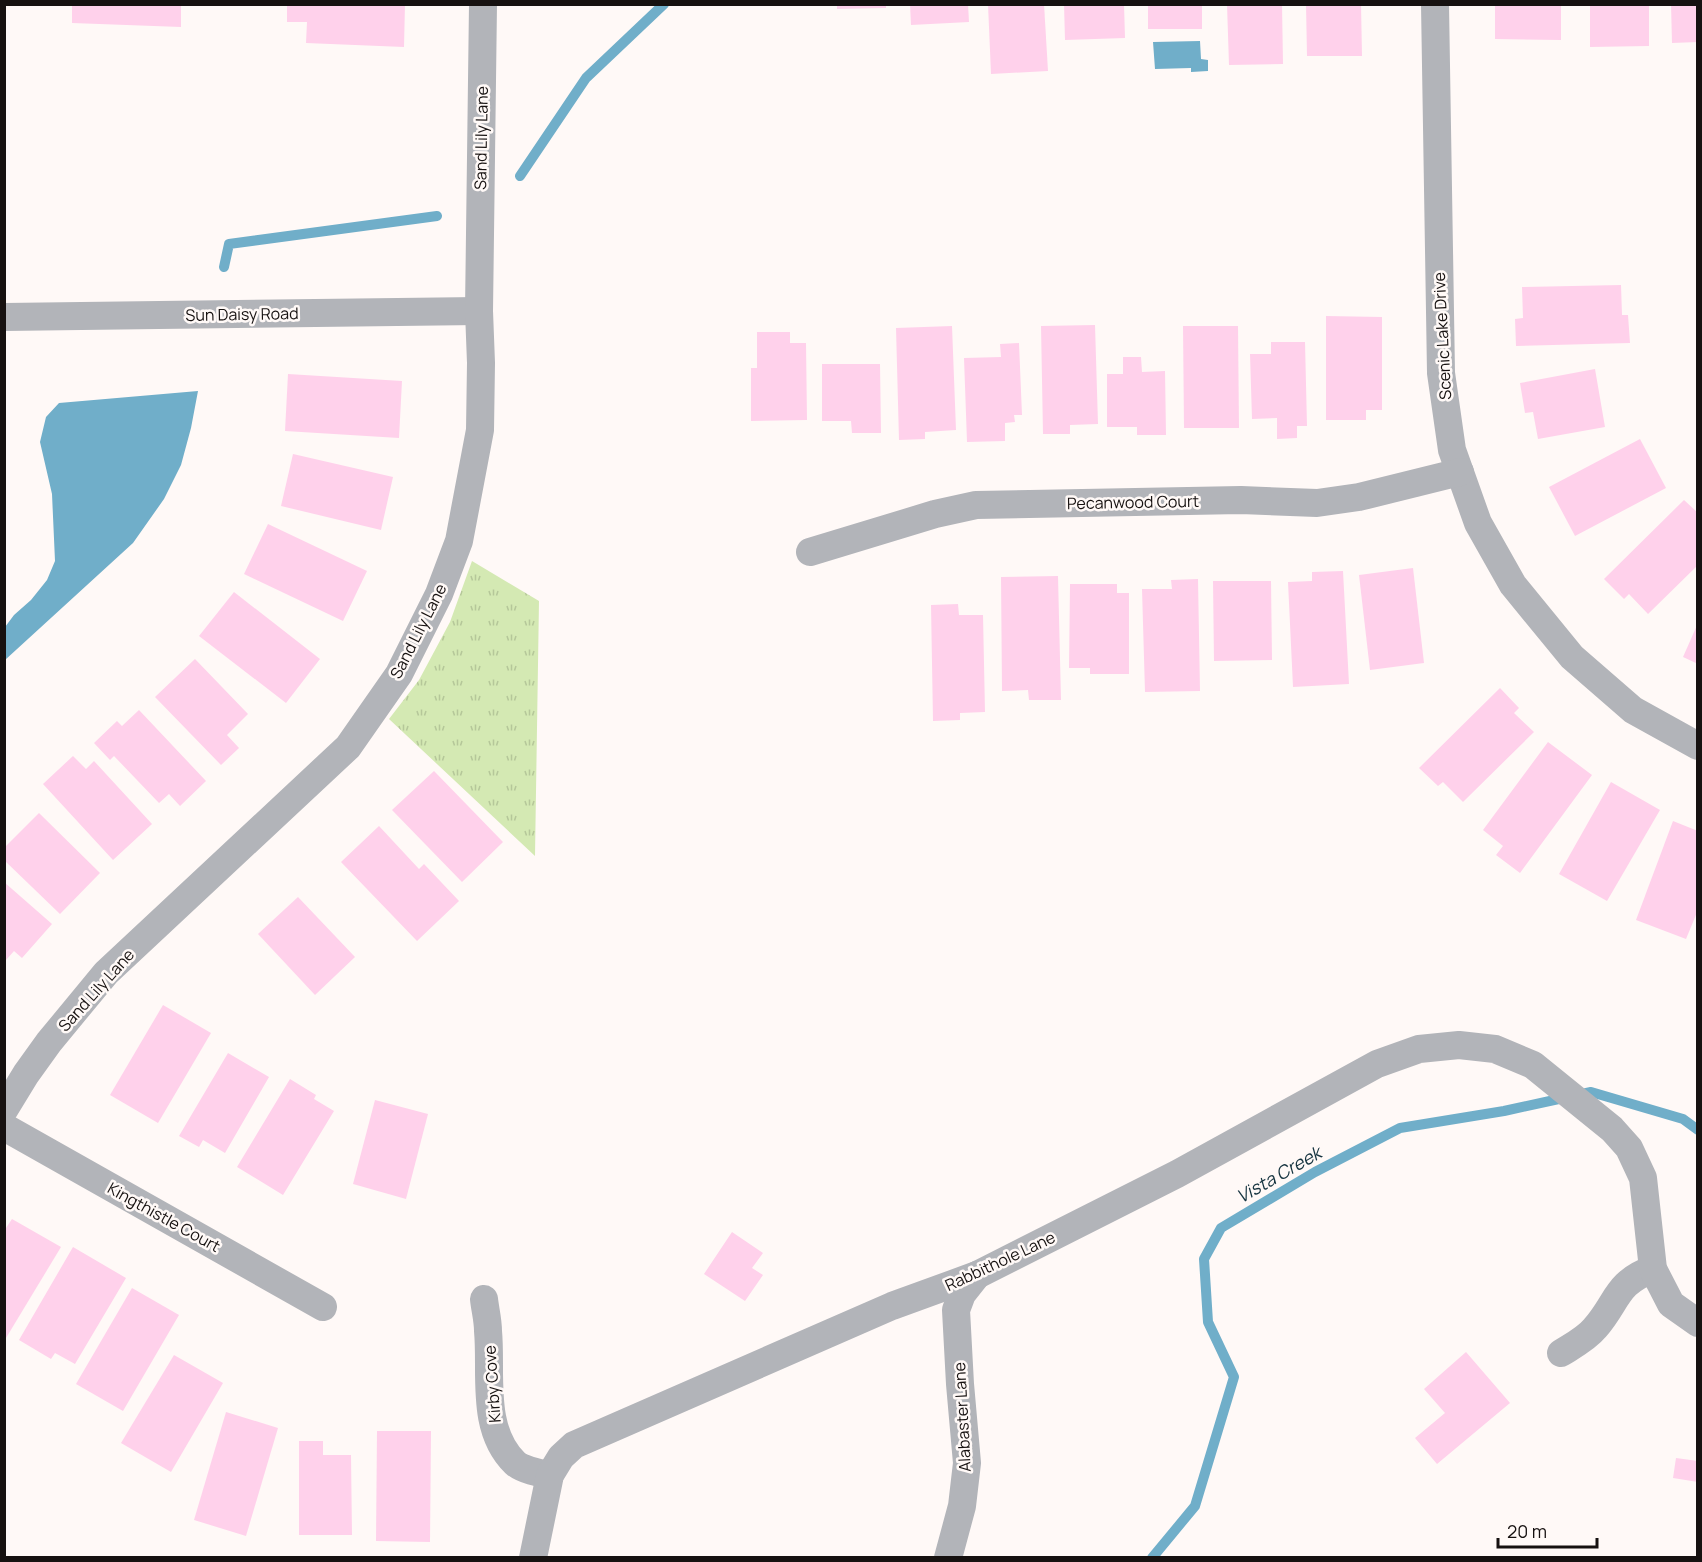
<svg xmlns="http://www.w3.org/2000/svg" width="1702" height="1562" viewBox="0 0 1702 1562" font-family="Manrope,sans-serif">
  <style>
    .park { fill: url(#park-tufts) }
    .water { fill: #70aec9 }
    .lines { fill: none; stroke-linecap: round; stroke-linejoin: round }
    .stream { stroke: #70aec9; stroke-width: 10 }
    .building { fill: #ffd1eb }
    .minor { stroke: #b2b4b9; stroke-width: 28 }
    .labels { text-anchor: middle; stroke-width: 5; stroke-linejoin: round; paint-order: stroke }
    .street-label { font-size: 16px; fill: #161110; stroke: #fff9f7 }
    .water-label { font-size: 18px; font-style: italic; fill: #15333f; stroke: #fff9f7 }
  </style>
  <defs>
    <pattern id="park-tufts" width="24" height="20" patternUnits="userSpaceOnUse" patternTransform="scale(1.5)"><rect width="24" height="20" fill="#d4e9b3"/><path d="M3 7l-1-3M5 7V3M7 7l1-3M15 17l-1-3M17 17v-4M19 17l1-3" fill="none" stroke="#b5c799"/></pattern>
  </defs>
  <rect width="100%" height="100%" fill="#fff9f7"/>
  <!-- park -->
  <path class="park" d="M472,561L539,601L535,856L389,719L419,680L450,622Z"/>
  <!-- water -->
  <g class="water">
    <path d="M1200,41L1201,59L1208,60V71L1191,72V68L1155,69L1153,42Z"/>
    <path d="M198,391L191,428L181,465L164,499L133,543L5,660V627L14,615L31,600L47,580L55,561L52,494L40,442L46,417L59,403Z"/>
  </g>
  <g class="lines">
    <!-- stream -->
    <g class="stream">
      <path d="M520,176L586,78L664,4"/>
      <path d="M224,267L229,244L437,216"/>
      <path d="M1152,1558L1195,1506L1234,1377L1208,1322L1204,1259L1221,1228L1315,1172L1400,1128L1504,1111L1591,1092L1683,1119L1698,1130"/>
    </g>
  </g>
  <!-- building -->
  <g class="building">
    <path d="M72,4H181V27L72,23Z"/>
    <path d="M287,4H405L404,47L306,43L307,22H287Z"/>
    <path d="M837,4H886V8L837,9Z"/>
    <path d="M910,4H968L969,22L911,25Z"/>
    <path d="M988,4H1044L1048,71L991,74Z"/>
    <path d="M1064,4H1124L1125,38L1065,40Z"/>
    <rect x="1148" y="4" width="54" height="25"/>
    <path d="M1227,4H1282L1283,64L1229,65Z"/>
    <path d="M1306,4H1361L1362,56H1307Z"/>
    <path d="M1495,4H1561V40L1495,39Z"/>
    <path d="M1590,4H1649V46L1590,47Z"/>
    <path d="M1671,4H1698V42L1672,43Z"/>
    <path d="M1621,285L1622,315H1628L1630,343L1516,346L1515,319L1523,318L1522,287Z"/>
    <path d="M1326,316L1382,317V410H1366V420H1326Z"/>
    <path d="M1095,325L1098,424L1070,425V434H1043L1041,326Z"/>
    <path d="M952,326L956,430L925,432V439L899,440L896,328Z"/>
    <path d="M1183,326H1238L1239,428H1184Z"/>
    <path d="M757,332H790V343H806L807,420L751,421V368H757Z"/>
    <path d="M1271,342H1305L1307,426H1297V438L1277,439V418L1252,419L1250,354H1271Z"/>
    <path d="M1019,343L1022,415H1014L1015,422L1005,423V441L967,442L964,358L1001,357L1000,344Z"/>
    <path d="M1123,357H1141L1142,372L1165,371L1166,435H1137V427H1107V374H1123Z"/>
    <path d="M822,364H880L881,433H852L851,421H822Z"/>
    <path d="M1595,369L1605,427L1538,439L1533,412L1525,413L1520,383Z"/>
    <path d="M288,374L402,381L399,438L285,431Z"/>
    <path d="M1640,439L1666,488L1575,536L1549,487Z"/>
    <path d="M293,454L393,477L381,530L281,506Z"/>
    <path d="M1684,500L1698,513V565L1648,614L1629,594L1624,599L1604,579Z"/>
    <path d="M268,524L367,571L343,621L244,574Z"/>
    <path d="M1413,568L1424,663L1370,670L1359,575Z"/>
    <path d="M1343,571L1349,684L1293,687L1288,582L1312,581V572Z"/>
    <path d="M1058,576L1061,700H1029L1028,690L1002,691L1001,577Z"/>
    <path d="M1198,579L1200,691L1145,692L1142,589H1172L1171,580Z"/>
    <path d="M1213,581H1271L1272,660L1214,661Z"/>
    <path d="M1070,584H1117V593H1129V674H1090V668H1069Z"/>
    <path d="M234,592L320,659L286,703L199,636Z"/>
    <path d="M958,604L959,615H983L985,712L960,713V720L933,721L931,605Z"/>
    <path d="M1698,623V664L1683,657Z"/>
    <path d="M195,659L248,714L227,735L239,748L221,765L155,697Z"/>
    <path d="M1500,688L1519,708L1514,713L1534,732L1463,802L1443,782L1438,786L1419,768Z"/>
    <path d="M139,710L206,781L180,806L169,794L159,803L114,756L110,760L94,743L117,721L122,726Z"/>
    <path d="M1548,742L1592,775L1520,873L1496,855L1503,846L1483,830Z"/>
    <path d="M73,756L86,769L94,761L152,824L113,860L43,784Z"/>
    <path d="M434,771L503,842L462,882L392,810Z"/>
    <path d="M1611,782L1660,810L1607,901L1559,874Z"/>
    <path d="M39,813L100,873L60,914L4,860V848Z"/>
    <path d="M1673,821L1698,831V910L1686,939L1636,920Z"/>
    <path d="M379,826L419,869L424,864L459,901L417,941L341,862Z"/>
    <path d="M4,882L52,924L22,958L14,951L6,960Z"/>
    <path d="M298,897L355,957L315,995L258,934Z"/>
    <path d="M163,1005L211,1033L158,1123L110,1095Z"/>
    <path d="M228,1053L269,1077L225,1153L203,1140L199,1147L179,1136Z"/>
    <path d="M290,1079L316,1095L314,1099L334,1111L283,1195L237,1167Z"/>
    <path d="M375,1100L428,1114L406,1199L353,1184Z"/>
    <path d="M12,1219L61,1247L6,1338L4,1337V1231Z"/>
    <path d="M732,1232L763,1253L752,1268L763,1275L745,1301L704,1274Z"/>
    <path d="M73,1247L126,1278L75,1364L55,1353L51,1359L19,1340Z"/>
    <path d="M132,1288L179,1315L123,1411L76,1384Z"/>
    <path d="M1466,1352L1510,1403L1437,1464L1415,1438L1445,1413L1424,1389Z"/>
    <path d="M174,1355L223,1383L171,1472L121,1443Z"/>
    <path d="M226,1412L278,1428L246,1536L194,1520Z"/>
    <path d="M377,1431H431L430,1542L376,1541Z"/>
    <path d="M299,1441H323V1455H351L352,1535H299Z"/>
    <path d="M1676,1458L1698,1461V1482L1673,1478Z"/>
  </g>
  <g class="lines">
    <!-- minor -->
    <g class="minor">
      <path d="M1435,4L1441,373L1452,450L1478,523L1513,585L1572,657L1633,710L1698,746"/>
      <path d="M4,317L479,311"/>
      <path d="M810,552L935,514L976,505L1241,500L1317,503L1359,497L1460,472"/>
      <path d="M4,1110L26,1074L49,1042L106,973L348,747L399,674L439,594L459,541L480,430L481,363L479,311L483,4"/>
      <path d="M4,1127L323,1307"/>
      <path d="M484,1299C485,1309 488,1320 488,1331C492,1373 480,1429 515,1463C523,1470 539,1473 550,1475"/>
      <path d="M1561,1353C1572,1346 1586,1339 1595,1328C1618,1302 1615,1283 1653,1269"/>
      <path d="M533,1558L550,1475L561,1457L574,1445L892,1306L977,1275L1177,1174L1377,1064L1419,1049L1459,1045L1495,1049L1533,1065L1612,1129L1629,1148L1643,1178L1653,1269L1671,1304L1698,1323"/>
      <path d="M948,1558L962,1506L967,1463L960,1384L956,1310L962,1294L977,1275"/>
    </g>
  </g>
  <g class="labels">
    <!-- street labels -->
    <g class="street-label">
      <text transform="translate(481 138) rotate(-89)" y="6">Sand Lily Lane</text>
      <text transform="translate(242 314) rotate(-1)" y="6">Sun Daisy Road</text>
      <text transform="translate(1442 336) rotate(-93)" y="6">Scenic Lake Drive</text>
      <text transform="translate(1133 502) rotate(-1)" y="6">Pecanwood Court</text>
      <text transform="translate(418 631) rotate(-63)" y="6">Sand Lily Lane</text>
      <text transform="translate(96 990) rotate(-48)" y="6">Sand Lily Lane</text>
      <text transform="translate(164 1217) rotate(29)" y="6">Kingthistle Court</text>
      <text transform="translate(1000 1261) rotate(-25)" y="6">Rabbithole Lane</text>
      <text transform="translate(492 1384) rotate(-94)" y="6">Kirby Cove</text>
      <text transform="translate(962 1417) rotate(-93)" y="6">Alabaster Lane</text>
    </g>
    <!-- water labels -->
    <g class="water-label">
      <text transform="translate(1279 1175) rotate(-30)" y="6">Vista Creek</text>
    </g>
  </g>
  <!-- border -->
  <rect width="1702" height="1562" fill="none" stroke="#161110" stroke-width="12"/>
  <!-- scale -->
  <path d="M1498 1538v9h99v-9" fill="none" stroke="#161110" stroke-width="3"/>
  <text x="1507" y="1538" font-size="18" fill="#161110" stroke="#fff9f7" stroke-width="4.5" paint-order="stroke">20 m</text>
</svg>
